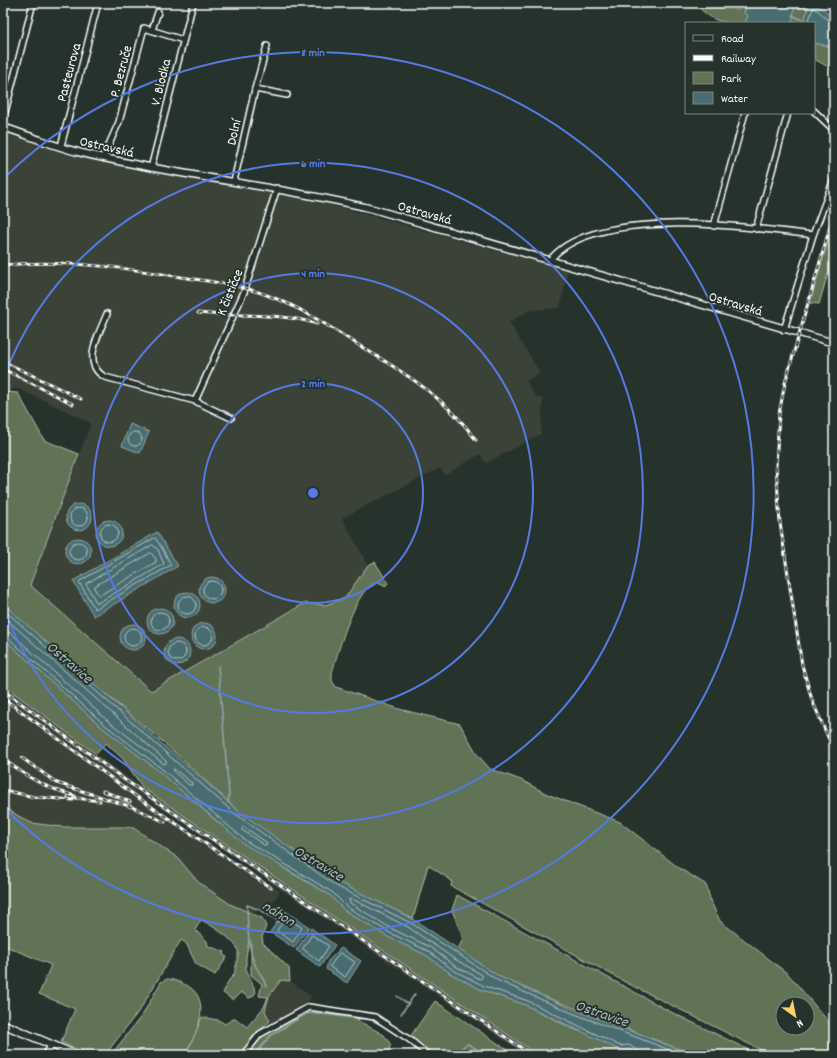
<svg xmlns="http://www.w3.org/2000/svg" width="837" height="1058" viewBox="0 0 837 1058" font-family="Dekko,sans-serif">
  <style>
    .built { fill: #3a4238 }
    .green { fill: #607356; stroke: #b0b9aa; fill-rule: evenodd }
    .water { fill: #496c70; stroke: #92a7a9 }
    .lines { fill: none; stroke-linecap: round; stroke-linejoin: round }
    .shore { stroke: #b6c4c6; stroke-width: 1 }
    .stream { stroke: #92a7a9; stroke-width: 1.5 }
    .minor-casing { stroke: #fff; stroke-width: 8 }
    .tertiary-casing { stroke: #fff; stroke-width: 9 }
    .secondary-casing { stroke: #fff; stroke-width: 10 }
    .minor { stroke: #26332d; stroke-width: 5 }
    .tertiary { stroke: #26332d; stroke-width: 6 }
    .secondary { stroke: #26332d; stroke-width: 7 }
    .rail-casing { stroke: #fff; stroke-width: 3 }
    .rail { stroke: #26332d; stroke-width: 1.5; stroke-dasharray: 4.5; stroke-linecap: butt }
    .ring { fill: none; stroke: #567ae2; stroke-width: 2 }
    .labels { text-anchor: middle; stroke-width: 4; stroke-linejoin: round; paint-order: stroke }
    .street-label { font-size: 14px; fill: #fff; stroke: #26332d }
    .water-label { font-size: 15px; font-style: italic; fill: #adbdbf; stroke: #26332d }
    .centre { fill: #567ae2; stroke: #26332d; stroke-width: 2 }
    .ring-label { font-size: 12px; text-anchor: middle; font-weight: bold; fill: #567ae2; stroke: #26332d; stroke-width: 4; stroke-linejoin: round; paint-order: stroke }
  </style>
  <rect width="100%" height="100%" fill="#26332d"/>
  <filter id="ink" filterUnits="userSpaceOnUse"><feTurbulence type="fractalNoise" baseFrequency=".025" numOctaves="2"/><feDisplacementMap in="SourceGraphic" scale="8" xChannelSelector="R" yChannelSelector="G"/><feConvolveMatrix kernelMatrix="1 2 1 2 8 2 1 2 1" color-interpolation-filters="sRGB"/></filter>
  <g filter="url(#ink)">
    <!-- built -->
    <g class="built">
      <path d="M3,131L69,155L148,172L314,200L568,270L560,308L530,310L509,322L540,373L526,381L536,397L543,398L541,434L486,463L480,454L445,475L440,468L342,518L368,565L346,598L325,605L305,603L151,691L30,585L91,423L17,388L5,392L3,396Z"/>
      <path d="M3,685L127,777L538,1055H526L137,792L163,812L280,891L273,902L251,913L230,904L198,882L178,858L63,827L31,823L3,807Z"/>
      <path d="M281,980L290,981L311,996L307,1005L274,1024L265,1015V1011L269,996Z"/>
    </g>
    <!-- green -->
    <g class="green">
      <path d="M694,3H727L737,11L742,3H751L747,5L744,13L748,16L745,23C718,23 714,22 694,3Z"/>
      <path d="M795,3H809L804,23H792Z"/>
      <path d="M814,43L832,47L834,43V70L814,59Z"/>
      <path d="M834,221V253L819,304L810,303Z"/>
      <path d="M5,392L18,393L44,440L79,454L30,585L151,691L305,603L325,605L345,598L368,565L375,562L388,583L385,586C361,564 336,659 332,673V681L336,687L399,709L460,724L477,754L490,769L521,780L547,794L620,822L679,868L705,884L707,888L711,902L720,921L788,974L834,1028V1055H773L757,1048L625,982L451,886L452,881L428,865L413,919L338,882L245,817L162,741L72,666L3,604V396ZM783,1004H807V1028H783Z"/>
      <path d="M3,638L103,728L160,772L220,824L288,871L330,895L344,910L388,937L426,955L450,973L482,990L526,1005L571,1028L629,1049L638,1055H538L143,788L123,759L106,743L96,754L3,685Z"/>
      <path d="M3,807L31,823L63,827H132L178,858L198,882L230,904L262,918L266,926L262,937L263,943L289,968L290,981L281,980L269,996L265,1011L270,1021L254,1035L240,1055H195L188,1050L202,1017L218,1020L225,1024L235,1018L247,1027L264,1007L268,997L259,996L262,984L251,975V941L249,940L246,957V969L256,992L252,997L249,998L241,992L233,1000L223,993L229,980L234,975C235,968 239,958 238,950C235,940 210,924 201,920L195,930L207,941L208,946L225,952L223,955L227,957L215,975L196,964L186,943L181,940L141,1008L105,1055H91L61,1042L75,1009L39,994L51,965L3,945Z"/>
      <path d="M457,895L669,1011L759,1055H694L543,996L500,977L458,950L463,938L452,910Z"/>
      <path d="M167,979C174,979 181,983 188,986C213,1001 196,1036 184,1055H111L143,1014L161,982Z"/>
      <path d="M435,1001L515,1055H431L410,1037Z"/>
      <path d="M310,1009L366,1017L357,1020L384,1035L391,1045L389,1048L395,1055H246L261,1037Z"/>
    </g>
    <!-- water -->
    <g class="water">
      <path d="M751,3H795L792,23H745L748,16L744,13L747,5Z"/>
      <path d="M809,3L824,9L834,20V43L832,47L814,43V23H804Z"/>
      <path d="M130,424L149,432L140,453L122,446Z"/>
      <circle cx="79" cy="517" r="13"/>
      <circle cx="109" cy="533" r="13"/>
      <path d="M157,532L178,566L94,616L73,581Z"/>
      <circle cx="78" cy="551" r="13"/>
      <circle cx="212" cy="590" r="13"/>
      <circle cx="187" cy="605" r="13"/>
      <path d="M3,604L237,810L338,882L413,919L500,977L574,1010L694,1055H638L629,1049L620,1050L526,1005L482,990L450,973L426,955L388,937L344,910L330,895L244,844L160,772L103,728L3,638Z"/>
      <circle cx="160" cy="621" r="13"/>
      <circle cx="204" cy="636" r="13"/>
      <circle cx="133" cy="637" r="13"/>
      <circle cx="177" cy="652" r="13"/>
      <path d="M285,911L309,927L294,948L270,932Z"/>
      <path d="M311,928L335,945L320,967L296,950Z"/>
      <path d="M341,948L361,961L347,983L326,969L328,961Z"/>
    </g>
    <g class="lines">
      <!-- shore -->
      <g class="shore">
        <path d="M808,23L813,8C821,11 826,21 834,23"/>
        <circle cx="135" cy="439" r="7"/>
        <circle cx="79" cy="517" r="9"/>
        <circle cx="109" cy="533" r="9"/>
        <path d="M155,538L162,548L171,565L95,609L79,582Z"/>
        <circle cx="78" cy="551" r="9"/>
        <path d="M153,545L158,550L164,564L98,603L96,602L86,584Z"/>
        <path d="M151,553L156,559V562L100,595L98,594L94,588L95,586Z"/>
        <circle cx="212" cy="590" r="9"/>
        <circle cx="187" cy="605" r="9"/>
        <path d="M3,609L234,813L336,886L411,923L499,981L572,1013L683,1055"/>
        <circle cx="160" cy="621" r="9"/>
        <path d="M3,616L166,761V763L164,764L108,721L11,633L3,631"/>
        <circle cx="204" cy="636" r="9"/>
        <circle cx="133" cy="637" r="9"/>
        <path d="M3,636L7,637L105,725L162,769L246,841L332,892L347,907L390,933L428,951L453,970L484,986L528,1001L620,1046L629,1045L638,1051L640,1055"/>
        <circle cx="177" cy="652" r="9"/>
        <path d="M174,769L192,783V785H189L174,772Z"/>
        <path d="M244,827L266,842L267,845H264L242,830Z"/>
        <path d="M352,899L408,927L453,958L482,975V978L480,979L455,966L430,947L392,929L350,903L349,900Z"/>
        <path d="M287,917L302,928L293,942L277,931Z"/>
        <path d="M312,935L329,946L319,961L303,949Z"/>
        <path d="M340,953L355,962L345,977L330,967Z"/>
      </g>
      <!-- stream -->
      <g class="stream">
        <path d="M744,3L750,5"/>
        <path d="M792,15L805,21"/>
        <path d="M218,666L229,795L228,803"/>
        <path d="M266,986C263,975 260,975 256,967C247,948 248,925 247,905L260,910L280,922"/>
        <path d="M397,996L408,1004L415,994"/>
        <path d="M401,1014L408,1004"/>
        <path d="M409,1042L423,1055"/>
        <path d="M255,1055L270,1036L306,1014L312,1013L372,1020L391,1030"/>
        <path d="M456,1055L464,1046L468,1044L486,1055"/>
      </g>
      <defs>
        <g id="minor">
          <path d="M152,30L158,12"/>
          <path d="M255,89L267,46"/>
          <path d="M814,111L834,130"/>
          <path d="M3,120L33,3"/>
          <path d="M61,146L98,3"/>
          <path d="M103,158L119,122L144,28L183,40"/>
          <path d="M151,168L193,3"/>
          <path d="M234,181L255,89L287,95"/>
          <path d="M714,226L745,113"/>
          <path d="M756,229L788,113"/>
          <path d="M550,260C593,205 751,227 813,235"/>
          <path d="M107,314C100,332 80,364 105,377L195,401L231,418"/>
          <path d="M784,330L813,235L834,179"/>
          <path d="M195,401L244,292L277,188"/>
          <path d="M45,1055L52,1045"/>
          <path d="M243,1055L260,1034L309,1007L375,1017L410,1040L428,1055"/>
        </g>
        <path id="tertiary" d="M3,127C28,135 53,146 78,152C175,176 275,185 373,209L834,343"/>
        <path id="secondary" d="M3,1024L76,1055"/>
      </defs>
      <!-- minor casing -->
      <use href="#minor" class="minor-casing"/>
      <!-- tertiary casing -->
      <use href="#tertiary" class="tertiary-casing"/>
      <!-- secondary casing -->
      <use href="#secondary" class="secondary-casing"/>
      <!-- minor -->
      <use href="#minor" class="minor"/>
      <!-- tertiary -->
      <use href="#tertiary" class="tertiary"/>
      <!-- secondary -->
      <use href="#secondary" class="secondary"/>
      <defs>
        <g id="rail">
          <path d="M834,213L785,383L779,414L776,466L780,523L802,665L812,700L834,751"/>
          <path d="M3,265C63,260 122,267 181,277C212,282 243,285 272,297C309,311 341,335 375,355C414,379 449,402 476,440"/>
          <path d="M198,313C237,317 281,312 317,324"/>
          <path d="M3,361L81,399"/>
          <path d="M3,369L73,404"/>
          <path d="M3,690L125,780L532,1055"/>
          <path d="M3,698L137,797L271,888"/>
          <path d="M22,758L57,783L132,807L165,822"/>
          <path d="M3,759C29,778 43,787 75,796"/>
          <path d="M3,790L34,797L73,800"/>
          <path d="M103,791L130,802"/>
          <path d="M68,797L100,801"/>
        </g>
      </defs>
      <!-- rail casing -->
      <use href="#rail" class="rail-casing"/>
      <!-- rail -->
      <use href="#rail" class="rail"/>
    </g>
  </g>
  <!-- distance rings -->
  <g class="ring">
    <circle cx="313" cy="493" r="110"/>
    <circle cx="313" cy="493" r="220"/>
    <path d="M4 377A330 330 0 1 1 4 609"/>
    <path d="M4 178A441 441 0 1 1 4 808"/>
  </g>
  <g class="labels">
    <!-- street labels -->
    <g class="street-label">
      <text transform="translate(120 71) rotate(-75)" y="5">P. Bezruče</text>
      <text transform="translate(68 72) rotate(-75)" y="5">Pasteurova</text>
      <text transform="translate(160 82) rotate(-76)" y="5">V. Blodka</text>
      <text transform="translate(233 132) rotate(-77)" y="5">Dolní</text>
      <text transform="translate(107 146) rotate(13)" y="5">Ostravská</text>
      <text transform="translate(425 212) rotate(16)" y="5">Ostravská</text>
      <text transform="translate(229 292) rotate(-68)" y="5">K čističce</text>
      <text transform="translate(736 303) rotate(17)" y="5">Ostravská</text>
    </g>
    <!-- water labels -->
    <g class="water-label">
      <text transform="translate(70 662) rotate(41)" y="5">Ostravice</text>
      <text transform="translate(319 863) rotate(31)" y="5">Ostravice</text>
      <text transform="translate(279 913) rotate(32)" y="5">náhon</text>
      <text transform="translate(602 1013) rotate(19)" y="5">Ostravice</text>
    </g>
  </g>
  <circle cx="313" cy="493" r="6" class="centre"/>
  <g class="ring-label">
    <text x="313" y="56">8 min</text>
    <text x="313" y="167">6 min</text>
    <text x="313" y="277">4 min</text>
    <text x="313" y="387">2 min</text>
  </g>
  <!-- margin -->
  <rect width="837" height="1058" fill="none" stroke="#26332d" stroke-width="16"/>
  <rect x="8" y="8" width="821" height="1042" fill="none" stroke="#fff" stroke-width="1.5" filter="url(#ink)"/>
  <!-- legend -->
  <rect x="685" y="22" width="130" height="92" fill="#26332d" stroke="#7d8581"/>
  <rect x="693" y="35" width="20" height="6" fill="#26332d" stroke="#7d8581"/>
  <text x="721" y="42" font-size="12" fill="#ffffff">Road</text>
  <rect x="693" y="55" width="20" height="6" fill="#ffffff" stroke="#7d8581"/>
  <text x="721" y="62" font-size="12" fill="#ffffff">Railway</text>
  <rect x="693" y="72" width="20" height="12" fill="#607356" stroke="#7d8581"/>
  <text x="721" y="82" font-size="12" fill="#ffffff">Park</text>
  <rect x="693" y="92" width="20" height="12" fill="#496c70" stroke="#7d8581"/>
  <text x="721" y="102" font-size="12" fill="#ffffff">Water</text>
  <!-- north arrow -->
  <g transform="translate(795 1016) rotate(147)"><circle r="19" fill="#26332d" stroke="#7d8581"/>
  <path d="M0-3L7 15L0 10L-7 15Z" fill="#ffd166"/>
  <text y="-6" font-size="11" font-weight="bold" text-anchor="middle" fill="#ffffff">N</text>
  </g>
</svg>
